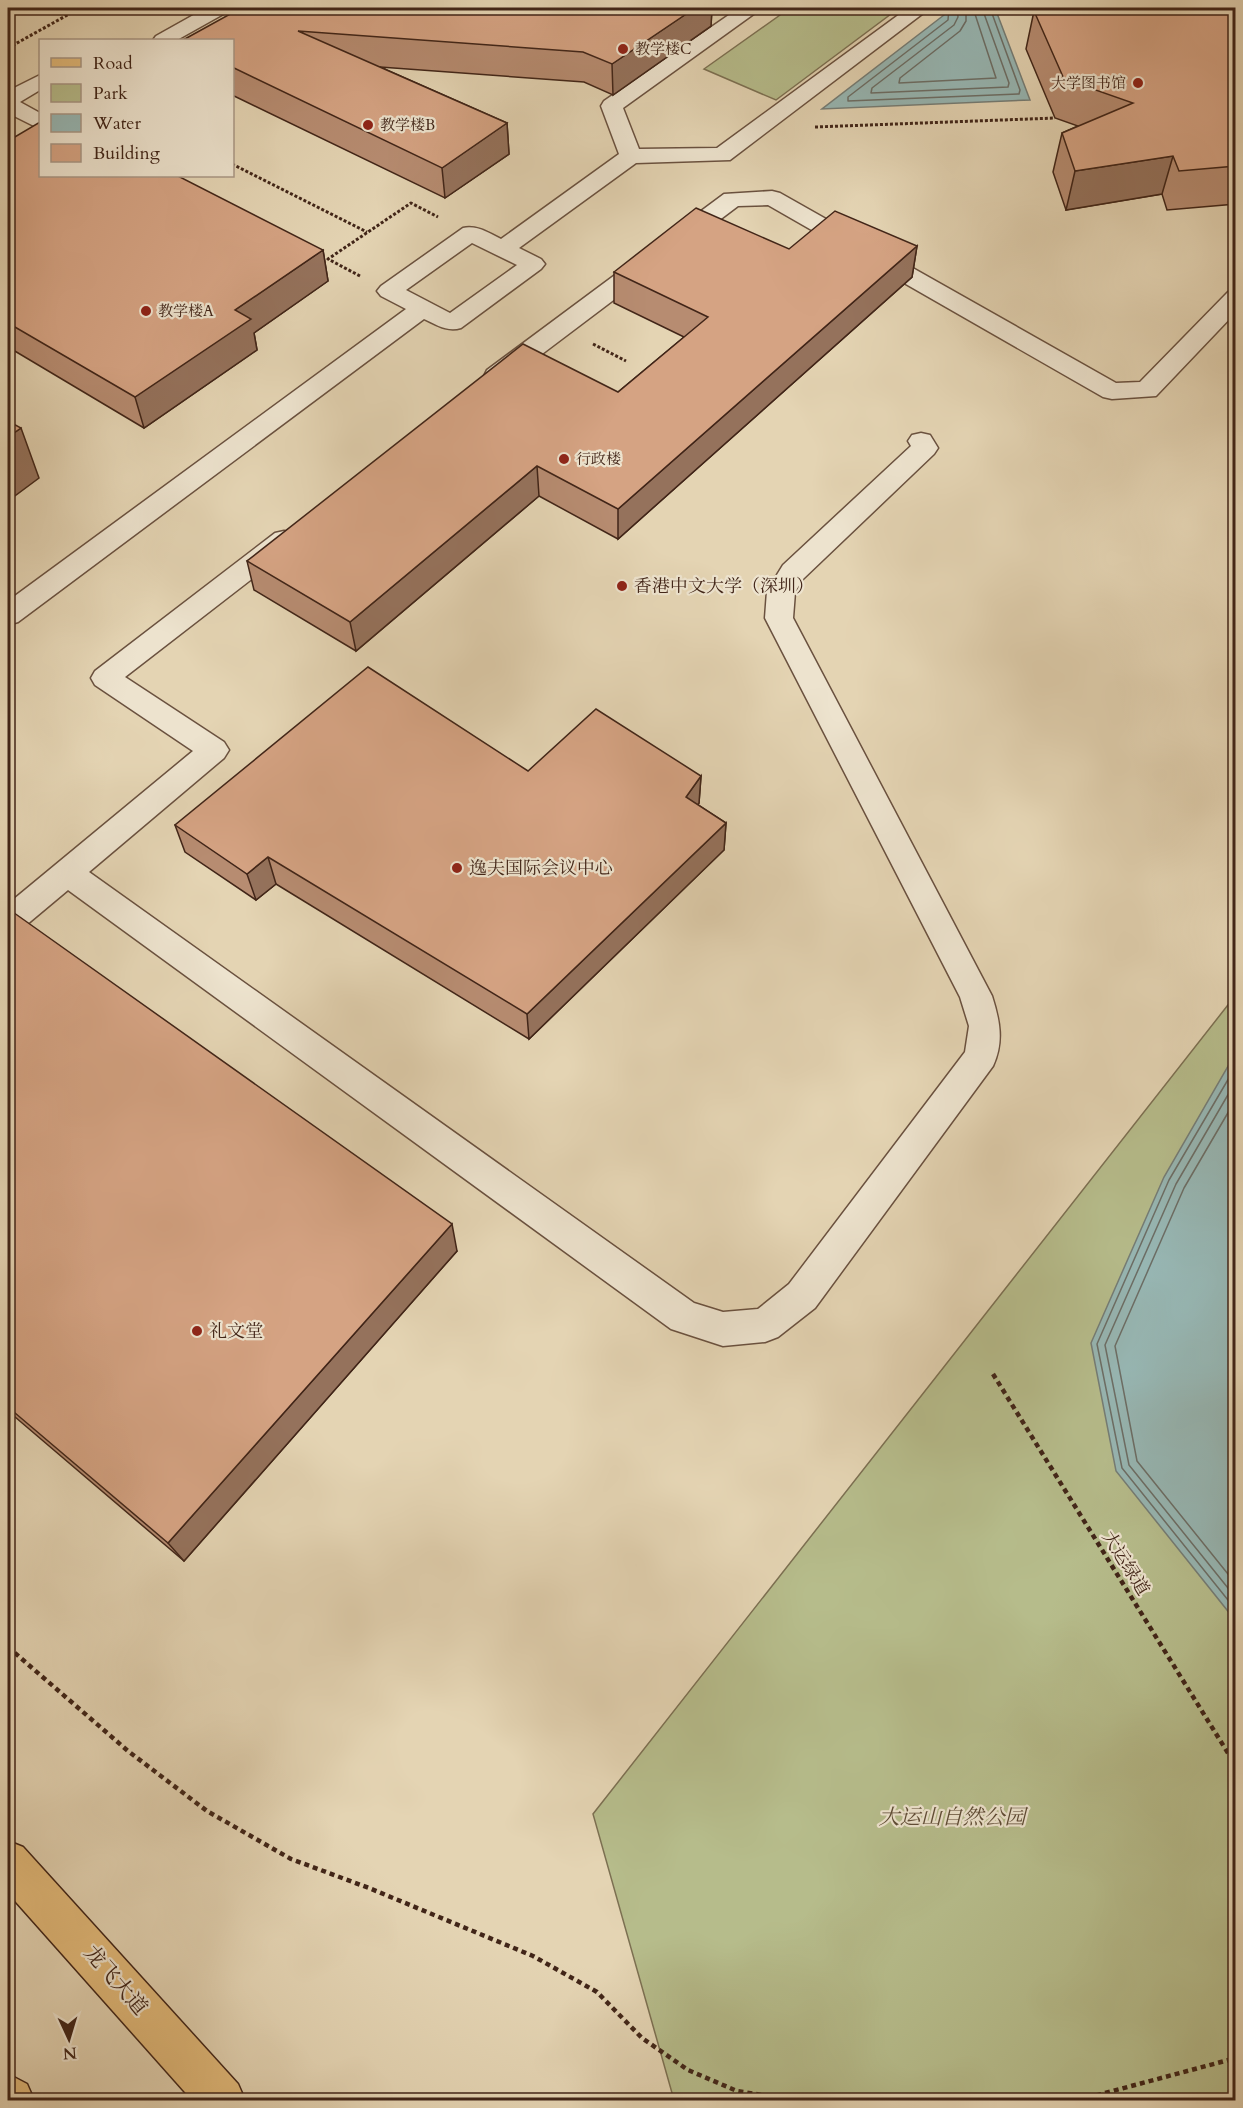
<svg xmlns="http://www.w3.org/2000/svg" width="1243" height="2108" viewBox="0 0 1243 2108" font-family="Cardo,'Noto Serif SC',serif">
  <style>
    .green { fill: #b6bc8b; stroke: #7c7052; stroke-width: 1.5 }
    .water { fill: #97b7b4; stroke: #757d76; stroke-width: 1.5 }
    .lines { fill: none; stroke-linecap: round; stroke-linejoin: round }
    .shore { stroke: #6c6e66; stroke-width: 1.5 }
    .minor-casing { stroke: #6a513f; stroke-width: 3 }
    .major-casing { stroke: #412518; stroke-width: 3 }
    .path-far1 { stroke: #412518; stroke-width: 3; stroke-dasharray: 3 2; stroke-linecap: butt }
    .path { stroke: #412518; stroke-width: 4.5; stroke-dasharray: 5 4; stroke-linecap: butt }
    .minor { fill: #ede3ce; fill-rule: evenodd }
    .major { fill: #e2ba7a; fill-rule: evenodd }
    .wall { fill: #b78c71; stroke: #412518; stroke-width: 1.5 }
    .shaded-wall { fill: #95725c; stroke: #412518; stroke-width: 1.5 }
    .building { fill: #d5a383; stroke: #412518; stroke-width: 1.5 }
    .poi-dot { fill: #8f2418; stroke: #ede3ce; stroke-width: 2 }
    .labels { text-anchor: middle; stroke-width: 4.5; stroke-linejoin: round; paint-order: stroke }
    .far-poi-label { font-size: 15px; fill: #412518; stroke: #ede3ce; text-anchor: start }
    .poi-label { font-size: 18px; fill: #412518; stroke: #ede3ce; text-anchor: start }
    .street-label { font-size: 18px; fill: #412518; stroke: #ede3ce }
    .near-park-label { font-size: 21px; font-style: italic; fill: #5e4b35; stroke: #ede3ce }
    .near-street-label { font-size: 21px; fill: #412518; stroke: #ede3ce }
  </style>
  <rect width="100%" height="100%" fill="#e4d4b3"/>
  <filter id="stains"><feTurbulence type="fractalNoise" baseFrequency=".00333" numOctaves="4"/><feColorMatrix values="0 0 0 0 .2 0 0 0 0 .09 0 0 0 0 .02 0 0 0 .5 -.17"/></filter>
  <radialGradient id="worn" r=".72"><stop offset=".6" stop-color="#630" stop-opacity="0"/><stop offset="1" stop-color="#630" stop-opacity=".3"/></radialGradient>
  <!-- green -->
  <g class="green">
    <path d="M790,8H899L776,100L704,69Z"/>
    <path d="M1235,996V2100H674L593,1814Z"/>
  </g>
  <!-- water -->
  <g class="water">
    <path d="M943,8H995L1030,100L822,109L944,15Z"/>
    <path d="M1235,1054V1620L1116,1471L1091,1343L1164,1177Z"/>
  </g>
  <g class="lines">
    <!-- shore -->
    <g class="shore">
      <path d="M949,8L948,20L848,97V101L1019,94L1020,90L990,8"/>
      <path d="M957,8L958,17L954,25L872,88L871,93L1008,87L1009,83L982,8"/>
      <path d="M966,8V21L960,31L900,78L899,83L996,78L973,8"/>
      <path d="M1236,1066L1169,1180L1097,1344L1122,1468L1236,1610"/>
      <path d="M1236,1081L1176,1184L1105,1345L1129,1465L1236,1598"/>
      <path d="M1236,1099L1184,1188L1115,1346L1137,1461L1236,1584"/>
    </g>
    <defs>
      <g id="minor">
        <path d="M206,8H230L227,12L177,40H153L156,36Z"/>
        <path d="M739,8H762L623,108L639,149L717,148L908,8H930L730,160L636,163L519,248L541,259L545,264L541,269L461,328C447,332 437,325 424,319L18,622L8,625V601L406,309L381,296L377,291L381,286L463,228C477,225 489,233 501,239L619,154L601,106L604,101ZM472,243L517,265L450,313L406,290Z"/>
        <path d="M40,75V90L20,102L40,113V129L8,113V91Z"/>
        <path d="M772,191L780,193L1116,383L1140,382L1228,292L1236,290V312L1156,396L1112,399L1103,397L768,205L738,206L505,382L496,384L487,382L484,376L487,370L724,194Z"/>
        <path d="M921,433L930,435L938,448L934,454L803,579L795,592L793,618L992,996C1000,1021 1004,1042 993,1066L815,1308L778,1337L765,1342L723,1346L671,1329L68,890L19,931L8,935V904L193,751L95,685L91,678L95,671L275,533L284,531L293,533L297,540L293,547L125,677L224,742L229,750L224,758L89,872L694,1303L723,1312L758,1309L789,1284L965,1052L969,1026L960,997L765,618L767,591L783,565L911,446L908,441L912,435Z"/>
      </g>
      <g id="major">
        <path d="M8,1841L23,1847L238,2084L245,2100H192L8,1893Z"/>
        <path d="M8,2074L27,2084L34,2100H8Z"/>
      </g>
    </defs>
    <!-- minor casing -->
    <use href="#minor" class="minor-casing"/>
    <!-- major casing -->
    <use href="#major" class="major-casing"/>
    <!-- path-far1 -->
    <g class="path-far1">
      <path d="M8,48L80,8"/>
      <path d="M815,127L1055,118"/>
      <path d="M232,164L367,232"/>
      <path d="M360,276L328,259L411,203L438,217"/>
      <path d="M593,344L626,361"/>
    </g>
    <!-- path -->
    <g class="path">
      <path d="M993,1374L1236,1766"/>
      <path d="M8,1647L128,1751L207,1811L291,1859L369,1888L533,1956L597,1992L642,2038L688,2070L737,2091L793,2100"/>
      <path d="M1079,2100L1236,2058"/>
    </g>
    <!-- minor -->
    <use href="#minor" class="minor"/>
    <!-- major -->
    <use href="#major" class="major"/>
  </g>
  <!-- wall -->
  <g class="wall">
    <path d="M241,8H712L711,26L613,95L584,82L380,67L507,123L509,154L445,198L232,95V40Z"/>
    <path d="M1236,8V204L1167,210L1162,194L1066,210L1053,172L1062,133L1078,126L1055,118L1026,49L1034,11Z"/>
    <path d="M8,141L40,176L323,250L328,281L254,333L257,350L144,428L8,347Z"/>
    <path d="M917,246L912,277L618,539L539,496L356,651L254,590L247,561L618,392L684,337L614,303V272L789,249Z"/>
    <path d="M528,771L701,776L699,803L698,805L726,823L724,850L529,1039L276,884L256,900L185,852L175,825Z"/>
    <path d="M8,912L457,1251L184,1561L8,1411Z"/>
  </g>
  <!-- shaded-wall -->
  <g class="shaded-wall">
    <path d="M695,8H712L711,26L613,95L612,64Z"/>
    <path d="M507,123L509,154L445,198L442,168Z"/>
    <path d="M1173,156L1162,194L1066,210L1075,171Z"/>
    <path d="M917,246L912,277L618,539V509Z"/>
    <path d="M323,250L328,281L254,333L257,350L144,428L135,397L235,310Z"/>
    <path d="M21,428L39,478L8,501V437Z"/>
    <path d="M537,466L539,496L356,651L350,622Z"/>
    <path d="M701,776L699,803L684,824L686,797Z"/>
    <path d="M726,823L724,850L529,1039L527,1014Z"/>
    <path d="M268,857L276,884L256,900L247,874Z"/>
    <path d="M452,1224L457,1251L184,1561L168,1543Z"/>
  </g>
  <!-- building -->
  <g class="building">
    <path d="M241,8H695L612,64L583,52L298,31L507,123L442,168L232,67V40H183Z"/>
    <path d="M1066,8H1236V166L1179,171L1173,156L1075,171L1062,133L1133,103L1064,79L1034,11Z"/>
    <path d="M40,122V176H178L323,250L235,310L251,319L135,397L8,323V141Z"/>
    <path d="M696,208L789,249L835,211L917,246L618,509L537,466L350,622L247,561L523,344L618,392L708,317L614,272Z"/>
    <path d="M8,421L21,428L8,437Z"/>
    <path d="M368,667L528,771L596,709L701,776L686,797L726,823L527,1014L268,857L247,874L175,825Z"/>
    <path d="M10,910L452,1224L168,1543L8,1407V912Z"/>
  </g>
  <!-- markers -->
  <g class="poi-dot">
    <circle cx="623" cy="49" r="6"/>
    <circle cx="1138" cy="83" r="6"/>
    <circle cx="368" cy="125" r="6"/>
    <circle cx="146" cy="311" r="6"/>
    <circle cx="564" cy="459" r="6"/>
    <circle cx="622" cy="586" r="6"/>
    <circle cx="457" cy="868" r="6"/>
    <circle cx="197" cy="1331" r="6"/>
  </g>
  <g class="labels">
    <!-- far-poi labels -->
    <g class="far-poi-label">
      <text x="635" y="54">教学楼C</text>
      <text x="1126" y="88" text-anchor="end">大学图书馆</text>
      <text x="380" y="130">教学楼B</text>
      <text x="158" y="316">教学楼A</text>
      <text x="576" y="464">行政楼</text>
    </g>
    <!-- poi labels -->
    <g class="poi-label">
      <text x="634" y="592">香港中文大学（深圳）</text>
      <text x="469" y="874">逸夫国际会议中心</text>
      <text x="209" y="1337">礼文堂</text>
    </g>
    <!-- street labels -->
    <g class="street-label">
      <text transform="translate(1126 1563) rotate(58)" y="6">大运绿道</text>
    </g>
    <!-- near-park labels -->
    <g class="near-park-label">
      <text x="952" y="1824">大运山自然公园</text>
    </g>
    <!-- near-street labels -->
    <g class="near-street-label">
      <text transform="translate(116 1980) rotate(49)" y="7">龙飞大道</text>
    </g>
  </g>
  <!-- margin -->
  <rect width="1243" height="2108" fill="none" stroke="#e4d4b3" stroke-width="30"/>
  <rect x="9" y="9" width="1225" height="2090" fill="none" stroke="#412518" stroke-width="3"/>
  <rect x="15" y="15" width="1213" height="2078" fill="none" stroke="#412518" stroke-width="1.5"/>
  <!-- legend -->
  <rect x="39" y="39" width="195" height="138" fill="#ede3ce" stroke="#a89785" stroke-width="1.5"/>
  <rect x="51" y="58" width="30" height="9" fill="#e2ba7a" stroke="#a89785" stroke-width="1.5"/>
  <text x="93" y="69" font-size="18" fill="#412518">Road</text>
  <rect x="51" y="84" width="30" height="18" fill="#b6bc8b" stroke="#a89785" stroke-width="1.5"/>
  <text x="93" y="99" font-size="18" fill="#412518">Park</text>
  <rect x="51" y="114" width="30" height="18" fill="#97b7b4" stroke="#a89785" stroke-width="1.5"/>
  <text x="93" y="129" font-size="18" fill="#412518">Water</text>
  <rect x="51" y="144" width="30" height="18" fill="#d5a383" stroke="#a89785" stroke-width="1.5"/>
  <text x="93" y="159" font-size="18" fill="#412518">Building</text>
  <!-- north arrow -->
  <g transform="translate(69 2039) rotate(176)" stroke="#ede3ce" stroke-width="4.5" paint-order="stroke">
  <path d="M0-4.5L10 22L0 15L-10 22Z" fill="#412518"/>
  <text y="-9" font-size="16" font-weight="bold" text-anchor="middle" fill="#412518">N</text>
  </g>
  <rect width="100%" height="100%" filter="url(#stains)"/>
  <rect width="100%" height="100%" fill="url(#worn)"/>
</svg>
